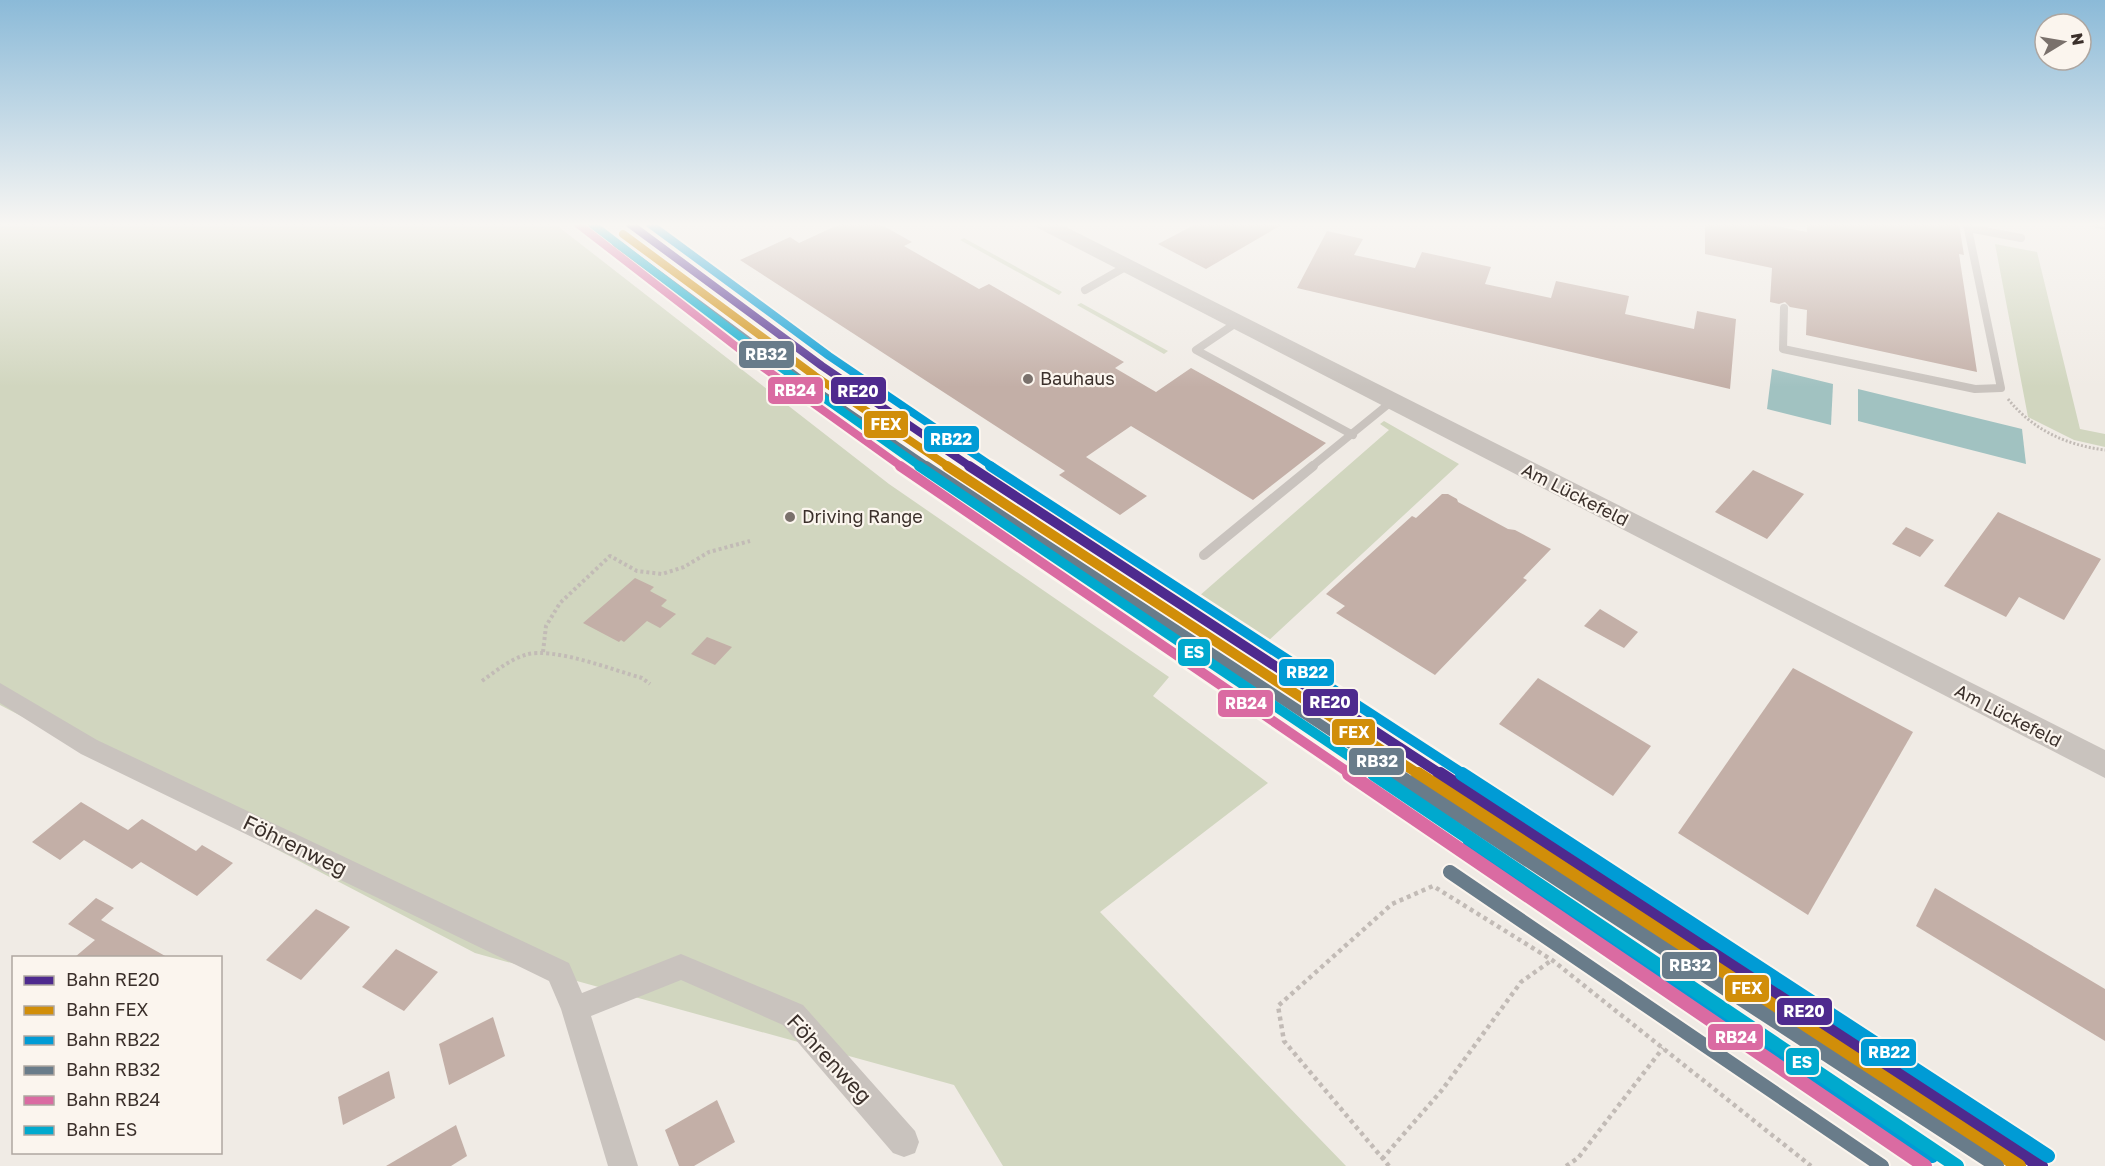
<svg xmlns="http://www.w3.org/2000/svg" width="2105" height="1166" viewBox="0 0 2105 1166" font-family="'Golos Text',sans-serif">
  <style>
    .green { fill: #d1d6bf }
    .water { fill: #a1c2c1 }
    .building { fill: #c3afa7 }
    .lines { fill: none; stroke-linecap: round; stroke-linejoin: round }
    .path-far2 { stroke: #c2bbb6; stroke-width: 3; stroke-dasharray: 2 2; stroke-linecap: butt }
    .path-far1 { stroke: #c2bbb6; stroke-width: 4; stroke-dasharray: 3 3; stroke-linecap: butt }
    .path { stroke: #c2bbb6; stroke-width: 4.5; stroke-dasharray: 4 4; stroke-linecap: butt }
    .service-far1 { stroke: #c9c3be; stroke-width: 8 }
    .service { stroke: #c9c3be; stroke-width: 10 }
    .minor { fill: #c9c3be; fill-rule: evenodd }
    .tertiary { fill: #c9c3be; fill-rule: evenodd }
    .rail-1-far2-casing { stroke: #fbf5ee; stroke-width: 12 }
    .rail-1-far1-casing { stroke: #fbf5ee; stroke-width: 15 }
    .rail-1-casing { stroke: #fbf5ee; stroke-width: 18 }
    .rail-2-far2-casing { stroke: #fbf5ee; stroke-width: 12 }
    .rail-2-far1-casing { stroke: #fbf5ee; stroke-width: 15 }
    .rail-2-casing { stroke: #fbf5ee; stroke-width: 18 }
    .rail-3-far2-casing { stroke: #fbf5ee; stroke-width: 12 }
    .rail-3-far1-casing { stroke: #fbf5ee; stroke-width: 15 }
    .rail-3-casing { stroke: #fbf5ee; stroke-width: 18 }
    .rail-4-far2-casing { stroke: #fbf5ee; stroke-width: 12 }
    .rail-4-far1-casing { stroke: #fbf5ee; stroke-width: 15 }
    .rail-4-casing { stroke: #fbf5ee; stroke-width: 18 }
    .rail-5-far2-casing { stroke: #fbf5ee; stroke-width: 12 }
    .rail-5-far1-casing { stroke: #fbf5ee; stroke-width: 15 }
    .rail-5-casing { stroke: #fbf5ee; stroke-width: 18 }
    .rail-6-far2-casing { stroke: #fbf5ee; stroke-width: 12 }
    .rail-6-far1-casing { stroke: #fbf5ee; stroke-width: 15 }
    .rail-6-casing { stroke: #fbf5ee; stroke-width: 18 }
    .rail-1-far2 { stroke: #4e2a8e; stroke-width: 8 }
    .rail-1-far1 { stroke: #4e2a8e; stroke-width: 10 }
    .rail-1 { stroke: #4e2a8e; stroke-width: 14 }
    .rail-2-far2 { stroke: #d18e09; stroke-width: 8 }
    .rail-2-far1 { stroke: #d18e09; stroke-width: 10 }
    .rail-2 { stroke: #d18e09; stroke-width: 14 }
    .rail-3-far2 { stroke: #009bd5; stroke-width: 8 }
    .rail-3-far1 { stroke: #009bd5; stroke-width: 10 }
    .rail-3 { stroke: #009bd5; stroke-width: 14 }
    .rail-4-far2 { stroke: #697c8a; stroke-width: 8 }
    .rail-4-far1 { stroke: #697c8a; stroke-width: 10 }
    .rail-4 { stroke: #697c8a; stroke-width: 14 }
    .rail-5-far2 { stroke: #da6ba2; stroke-width: 8 }
    .rail-5-far1 { stroke: #da6ba2; stroke-width: 10 }
    .rail-5 { stroke: #da6ba2; stroke-width: 14 }
    .rail-6-far2 { stroke: #00a9ce; stroke-width: 8 }
    .rail-6-far1 { stroke: #00a9ce; stroke-width: 10 }
    .rail-6 { stroke: #00a9ce; stroke-width: 14 }
    .poi-dot { fill: #7a716c; stroke: #fbf5ee; stroke-width: 2 }
    .labels { text-anchor: middle; stroke-width: 4.5; stroke-linejoin: round; paint-order: stroke }
    .poi-label { font-size: 18px; fill: #3b302b; stroke: #fbf5ee; text-anchor: start }
    .street-label { font-size: 18px; fill: #3b302b; stroke: #fbf5ee }
    .near-street-label { font-size: 21px; fill: #3b302b; stroke: #fbf5ee }
    .line-badge { stroke: #fbf5ee; stroke-width: 2 }
    .badge-label { font-size: 16px; text-anchor: middle; font-weight: bold; fill: #fff }
  </style>
  <rect width="100%" height="100%" fill="#f0ebe5"/>
  <!-- green -->
  <g class="green">
    <path d="M0,224H555L889,484L1169,677L1153,696L1268,783L1100,912L1346,1166H1003L954,1085L475,953L0,705Z"/>
    <path d="M964,238L1062,292L1059,295L960,240Z"/>
    <path d="M1995,244L2037,252L2080,429L2105,434V447L2074,440L2028,417Z"/>
    <path d="M1081,303L1168,351L1164,354L1077,305Z"/>
    <path d="M1384,421L1459,464L1266,643L1198,597L1389,430L1380,424Z"/>
  </g>
  <!-- water -->
  <g class="water">
    <path d="M1772,369L1833,384L1831,425L1767,409Z"/>
    <path d="M1858,389L2022,429L2026,464L1858,421Z"/>
  </g>
  <!-- building -->
  <g class="building">
    <path d="M840,224H880L912,242L904,246L979,289L989,284L1124,362L1115,368L1156,392L1191,368L1326,443L1253,500L1131,426L1086,457L1147,496L1120,515L1059,475L1065,471L740,260L790,237L799,243Z"/>
    <path d="M1196,224H1283L1206,269L1158,244Z"/>
    <path d="M1705,224H1765L1807,232V224H1959L1964,255L1959,254L1977,372L1806,335L1807,310L1790,307L1785,302L1779,304L1770,302L1772,268L1705,254Z"/>
    <path d="M1327,231L1363,239L1354,255L1415,268L1422,252L1491,267L1485,284L1551,298L1556,281L1629,296L1625,314L1694,329L1697,311L1736,319L1730,389L1297,288Z"/>
    <path d="M1753,470L1804,494L1767,539L1715,512Z"/>
    <path d="M1442,494H1448L1457,499L1458,502L1508,529L1515,530L1551,549L1523,578L1527,580L1435,675L1336,613L1345,606L1326,594L1412,516L1416,518Z"/>
    <path d="M1998,512L2101,559L2064,620L2019,597L2006,617L1944,586Z"/>
    <path d="M1906,527L1934,540L1920,557L1892,544Z"/>
    <path d="M635,578L654,587L650,591L667,600L661,606L676,614L660,628L647,621L624,642L621,640L619,642L583,623Z"/>
    <path d="M1600,609L1638,632L1624,648L1584,626Z"/>
    <path d="M707,637L732,647L715,665L691,654Z"/>
    <path d="M1793,668L1913,732L1808,915L1678,833Z"/>
    <path d="M1538,678L1651,746L1613,796L1499,724Z"/>
    <path d="M81,802L128,830L142,819L196,851L202,845L233,863L197,896L141,862L132,869L84,840L60,860L32,842Z"/>
    <path d="M1935,888L2105,989V1041L1916,926Z"/>
    <path d="M96,898L114,908L101,920L167,957H75L95,940L68,924Z"/>
    <path d="M316,909L350,927L301,980L266,960Z"/>
    <path d="M396,949L438,972L404,1011L362,987Z"/>
    <path d="M493,1017L505,1056L449,1085L439,1044Z"/>
    <path d="M389,1071L395,1098L343,1125L338,1097Z"/>
    <path d="M717,1100L735,1142L694,1166H679L665,1130Z"/>
    <path d="M456,1125L467,1156L451,1166H386Z"/>
  </g>
  <g class="lines">
    <!-- path-far2 -->
    <path class="path-far2" d="M2008,399C2033,430 2066,445 2105,450"/>
    <!-- path-far1 -->
    <g class="path-far1">
      <path d="M543,652L546,626L560,603L610,556L637,571L662,574L684,567L709,552L750,541"/>
      <path d="M482,681C496,671 509,660 525,655C552,646 613,670 642,678L650,684"/>
    </g>
    <!-- path -->
    <g class="path">
      <path d="M1382,1159L1442,1090L1521,982L1552,960"/>
      <path d="M1389,1166L1284,1041L1278,1006L1392,904L1433,886L1552,960L1811,1166"/>
      <path d="M1566,1166L1578,1158L1663,1048"/>
    </g>
    <!-- service-far1 -->
    <g class="service-far1">
      <path d="M1968,228L2021,238"/>
      <path d="M1085,290L1127,266"/>
      <path d="M1784,308L1783,349L1975,389L2001,388L1967,224"/>
      <path d="M1236,323L1196,350L1353,435"/>
      <path d="M1311,467L1391,402"/>
    </g>
    <!-- service -->
    <path class="service" d="M1204,555L1313,466"/>
    <!-- minor -->
    <g class="minor">
      <path d="M2090,224H2105V230L2093,227Z"/>
      <path d="M0,683L97,740L569,963L582,993L681,954L803,1005L915,1131L919,1142L915,1153L904,1157L893,1153L783,1025L681,980L591,1016L638,1166H608L561,1009L549,981L81,754L0,703Z"/>
    </g>
    <!-- tertiary -->
    <path class="tertiary" d="M1035,224H1060L2105,750V778L1038,228Z"/>
    <defs>
      <path id="rail-1-far2" d="M630,224L822,366L971,467"/>
      <path id="rail-1-far1" d="M969,466L1442,775"/>
      <path id="rail-1" d="M1440,774L2041,1166"/>
      <path id="rail-2-far2" d="M623,234L815,376L949,467"/>
      <path id="rail-2-far1" d="M947,466L1420,775"/>
      <path id="rail-2" d="M1418,774L2019,1166"/>
      <path id="rail-3-far2" d="M650,224L829,356L993,467"/>
      <path id="rail-3-far1" d="M990,466L1465,775"/>
      <g id="rail-3">
        <path d="M1462,774L2048,1156"/>
        <path d="M1470,842L1932,1156"/>
      </g>
      <path id="rail-4-far2" d="M616,243L808,385L928,467"/>
      <path id="rail-4-far1" d="M926,466L1398,775"/>
      <g id="rail-4">
        <path d="M1396,774L1997,1166"/>
        <path d="M1450,872L1882,1166"/>
      </g>
      <path id="rail-5-far2" d="M578,224L764,368L902,467"/>
      <path id="rail-5-far1" d="M900,466L1352,775"/>
      <path id="rail-5" d="M1349,774L1925,1166"/>
      <path id="rail-6-far2" d="M592,224L777,365L921,467"/>
      <path id="rail-6-far1" d="M919,466L1377,775"/>
      <path id="rail-6" d="M1374,774L1957,1166"/>
    </defs>
    <!-- rail-1-far2 casing -->
    <use href="#rail-1-far2" class="rail-1-far2-casing"/>
    <!-- rail-1-far1 casing -->
    <use href="#rail-1-far1" class="rail-1-far1-casing"/>
    <!-- rail-1 casing -->
    <use href="#rail-1" class="rail-1-casing"/>
    <!-- rail-2-far2 casing -->
    <use href="#rail-2-far2" class="rail-2-far2-casing"/>
    <!-- rail-2-far1 casing -->
    <use href="#rail-2-far1" class="rail-2-far1-casing"/>
    <!-- rail-2 casing -->
    <use href="#rail-2" class="rail-2-casing"/>
    <!-- rail-3-far2 casing -->
    <use href="#rail-3-far2" class="rail-3-far2-casing"/>
    <!-- rail-3-far1 casing -->
    <use href="#rail-3-far1" class="rail-3-far1-casing"/>
    <!-- rail-3 casing -->
    <use href="#rail-3" class="rail-3-casing"/>
    <!-- rail-4-far2 casing -->
    <use href="#rail-4-far2" class="rail-4-far2-casing"/>
    <!-- rail-4-far1 casing -->
    <use href="#rail-4-far1" class="rail-4-far1-casing"/>
    <!-- rail-4 casing -->
    <use href="#rail-4" class="rail-4-casing"/>
    <!-- rail-5-far2 casing -->
    <use href="#rail-5-far2" class="rail-5-far2-casing"/>
    <!-- rail-5-far1 casing -->
    <use href="#rail-5-far1" class="rail-5-far1-casing"/>
    <!-- rail-5 casing -->
    <use href="#rail-5" class="rail-5-casing"/>
    <!-- rail-6-far2 casing -->
    <use href="#rail-6-far2" class="rail-6-far2-casing"/>
    <!-- rail-6-far1 casing -->
    <use href="#rail-6-far1" class="rail-6-far1-casing"/>
    <!-- rail-6 casing -->
    <use href="#rail-6" class="rail-6-casing"/>
    <!-- rail-1-far2 -->
    <use href="#rail-1-far2" class="rail-1-far2"/>
    <!-- rail-1-far1 -->
    <use href="#rail-1-far1" class="rail-1-far1"/>
    <!-- rail-1 -->
    <use href="#rail-1" class="rail-1"/>
    <!-- rail-2-far2 -->
    <use href="#rail-2-far2" class="rail-2-far2"/>
    <!-- rail-2-far1 -->
    <use href="#rail-2-far1" class="rail-2-far1"/>
    <!-- rail-2 -->
    <use href="#rail-2" class="rail-2"/>
    <!-- rail-3-far2 -->
    <use href="#rail-3-far2" class="rail-3-far2"/>
    <!-- rail-3-far1 -->
    <use href="#rail-3-far1" class="rail-3-far1"/>
    <!-- rail-3 -->
    <use href="#rail-3" class="rail-3"/>
    <!-- rail-4-far2 -->
    <use href="#rail-4-far2" class="rail-4-far2"/>
    <!-- rail-4-far1 -->
    <use href="#rail-4-far1" class="rail-4-far1"/>
    <!-- rail-4 -->
    <use href="#rail-4" class="rail-4"/>
    <!-- rail-5-far2 -->
    <use href="#rail-5-far2" class="rail-5-far2"/>
    <!-- rail-5-far1 -->
    <use href="#rail-5-far1" class="rail-5-far1"/>
    <!-- rail-5 -->
    <use href="#rail-5" class="rail-5"/>
    <!-- rail-6-far2 -->
    <use href="#rail-6-far2" class="rail-6-far2"/>
    <!-- rail-6-far1 -->
    <use href="#rail-6-far1" class="rail-6-far1"/>
    <!-- rail-6 -->
    <use href="#rail-6" class="rail-6"/>
  </g>
  <!-- sky -->
  <linearGradient id="sky" x2="0" y2="1"><stop stop-color="#8bbad8"/><stop offset="0.58" stop-color="#f8f6f3"/><stop offset="1" stop-color="#f8f6f3" stop-opacity="0"/></linearGradient>
  <rect width="2105" height="387" fill="url(#sky)"/>
  <!-- markers -->
  <g class="poi-dot">
    <circle cx="1028" cy="379" r="6"/>
    <circle cx="790" cy="517" r="6"/>
  </g>
  <g class="labels">
    <!-- poi labels -->
    <g class="poi-label">
      <text x="1040" y="385">Bauhaus</text>
      <text x="802" y="523">Driving Range</text>
    </g>
    <!-- street labels -->
    <g class="street-label">
      <text transform="translate(1575 495) rotate(27)" y="6">Am Lückefeld</text>
      <text transform="translate(2008 716) rotate(27)" y="6">Am Lückefeld</text>
    </g>
    <!-- near-street labels -->
    <g class="near-street-label">
      <text transform="translate(295 846) rotate(26)" y="7">Föhrenweg</text>
      <text transform="translate(829 1059) rotate(47)" y="7">Föhrenweg</text>
    </g>
  </g>
  <g class="line-badge">
    <rect x="738" y="340" width="57" height="29" rx="6" fill="#697c8a"/>
    <rect x="767" y="376" width="57" height="29" rx="6" fill="#da6ba2"/>
    <rect x="830" y="376" width="57" height="29" rx="6" fill="#4e2a8e"/>
    <rect x="863" y="410" width="46" height="29" rx="6" fill="#d18e09"/>
    <rect x="923" y="425" width="57" height="28" rx="6" fill="#009bd5"/>
    <rect x="1177" y="638" width="34" height="29" rx="6" fill="#00a9ce"/>
    <rect x="1278" y="658" width="57" height="29" rx="6" fill="#009bd5"/>
    <rect x="1302" y="688" width="57" height="29" rx="6" fill="#4e2a8e"/>
    <rect x="1217" y="689" width="57" height="29" rx="6" fill="#da6ba2"/>
    <rect x="1331" y="718" width="45" height="28" rx="6" fill="#d18e09"/>
    <rect x="1348" y="747" width="57" height="29" rx="6" fill="#697c8a"/>
    <rect x="1661" y="951" width="57" height="29" rx="6" fill="#697c8a"/>
    <rect x="1724" y="974" width="46" height="29" rx="6" fill="#d18e09"/>
    <rect x="1776" y="997" width="57" height="29" rx="6" fill="#4e2a8e"/>
    <rect x="1707" y="1023" width="57" height="28" rx="6" fill="#da6ba2"/>
    <rect x="1860" y="1038" width="57" height="29" rx="6" fill="#009bd5"/>
    <rect x="1785" y="1047" width="35" height="29" rx="6" fill="#00a9ce"/>
  </g>
  <g class="badge-label">
    <text x="766" y="360">RB32</text>
    <text x="795" y="396">RB24</text>
    <text x="858" y="397">RE20</text>
    <text x="886" y="430">FEX</text>
    <text x="951" y="445">RB22</text>
    <text x="1194" y="658">ES</text>
    <text x="1307" y="678">RB22</text>
    <text x="1330" y="708">RE20</text>
    <text x="1246" y="709">RB24</text>
    <text x="1354" y="738">FEX</text>
    <text x="1377" y="767">RB32</text>
    <text x="1690" y="971">RB32</text>
    <text x="1747" y="994">FEX</text>
    <text x="1804" y="1017">RE20</text>
    <text x="1736" y="1043">RB24</text>
    <text x="1889" y="1058">RB22</text>
    <text x="1802" y="1068">ES</text>
  </g>
  <!-- legend -->
  <rect x="12" y="956" width="210" height="198" fill="#fbf5ee" stroke="#aea6a0" stroke-width="1.5"/>
  <rect x="24" y="976" width="30" height="9" fill="#4e2a8e" stroke="#aea6a0" stroke-width="1.5"/>
  <text x="66" y="986" font-size="18" fill="#3b302b">Bahn RE20</text>
  <rect x="24" y="1006" width="30" height="9" fill="#d18e09" stroke="#aea6a0" stroke-width="1.5"/>
  <text x="66" y="1016" font-size="18" fill="#3b302b">Bahn FEX</text>
  <rect x="24" y="1036" width="30" height="9" fill="#009bd5" stroke="#aea6a0" stroke-width="1.5"/>
  <text x="66" y="1046" font-size="18" fill="#3b302b">Bahn RB22</text>
  <rect x="24" y="1066" width="30" height="9" fill="#697c8a" stroke="#aea6a0" stroke-width="1.5"/>
  <text x="66" y="1076" font-size="18" fill="#3b302b">Bahn RB32</text>
  <rect x="24" y="1096" width="30" height="9" fill="#da6ba2" stroke="#aea6a0" stroke-width="1.5"/>
  <text x="66" y="1106" font-size="18" fill="#3b302b">Bahn RB24</text>
  <rect x="24" y="1126" width="30" height="9" fill="#00a9ce" stroke="#aea6a0" stroke-width="1.5"/>
  <text x="66" y="1136" font-size="18" fill="#3b302b">Bahn ES</text>
  <!-- north arrow -->
  <g transform="translate(2063 42) rotate(79)"><circle r="28" fill="#fbf5ee" stroke="#aea6a0" stroke-width="1.5"/>
  <path d="M0-4.5L10 22L0 15L-10 22Z" fill="#7a716c"/>
  <text y="-9" font-size="16" font-weight="bold" text-anchor="middle" fill="#3b302b">N</text>
  </g>
</svg>
